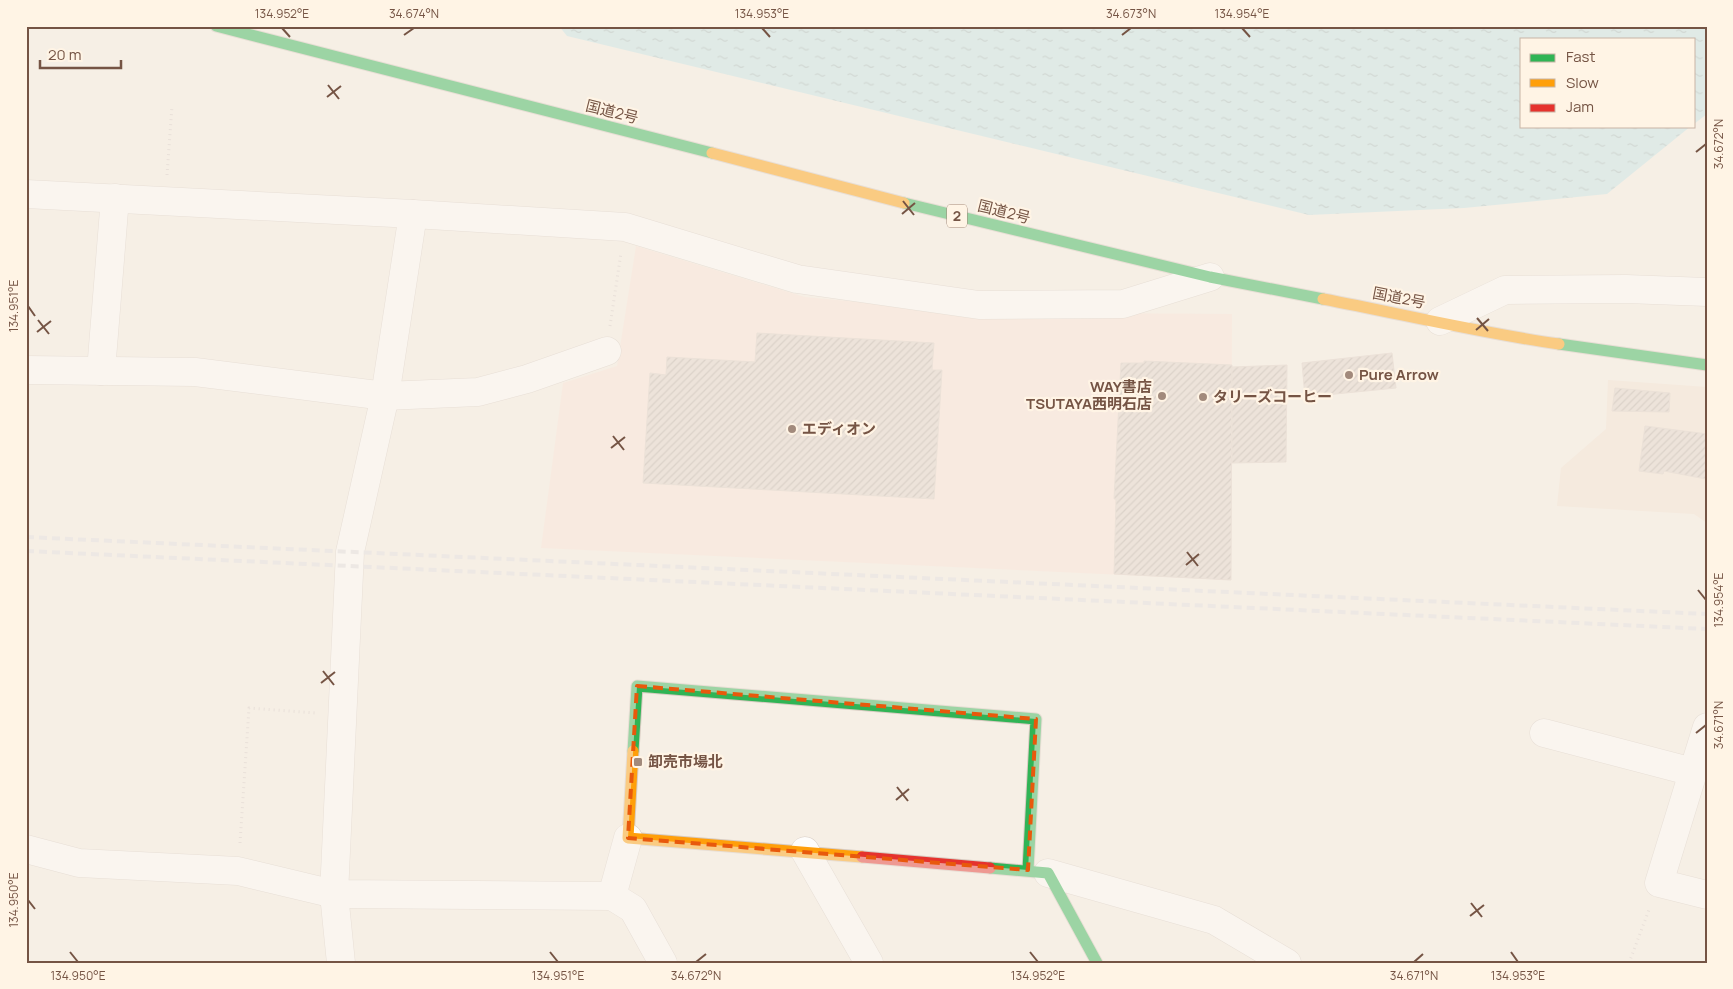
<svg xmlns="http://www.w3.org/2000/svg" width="1733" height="989" viewBox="0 0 1733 989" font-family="Manrope,'Noto Sans JP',sans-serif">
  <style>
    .residential { fill: #f3e4d4 }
    .commercial { fill: #fbe5d9 }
    .water { fill: url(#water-ripples) }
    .building { fill: url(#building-hatch); stroke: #dfd1c7 }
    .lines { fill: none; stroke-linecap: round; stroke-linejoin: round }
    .street-casing { stroke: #d7ccc3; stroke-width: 29 }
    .fast-casing { stroke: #d7cbc1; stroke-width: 13 }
    .slow-casing { stroke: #d7cbc1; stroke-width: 13 }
    .jam-casing { stroke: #d7cbc1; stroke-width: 13 }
    .path { stroke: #d9cfca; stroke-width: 3; stroke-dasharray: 1 4; stroke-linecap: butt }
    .street { stroke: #fefdfb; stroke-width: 28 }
    .fast { stroke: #30b455; stroke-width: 11 }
    .slow { stroke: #ff9f0a; stroke-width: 11 }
    .jam { stroke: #e5322d; stroke-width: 11 }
    .rail { stroke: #e3e0e2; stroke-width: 4; stroke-dasharray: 8 5; stroke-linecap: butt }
    .marked { fill: none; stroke: #e8590c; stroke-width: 4; stroke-dasharray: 10 6; stroke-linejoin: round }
    .ticks { fill: none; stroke: #755444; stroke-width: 2 }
    .poi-dot { fill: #a28a7c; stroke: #fff4e5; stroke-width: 2 }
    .labels { text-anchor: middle; stroke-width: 4.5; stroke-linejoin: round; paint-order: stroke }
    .shield { fill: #fff4e5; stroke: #9e8474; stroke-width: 1 }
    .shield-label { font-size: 14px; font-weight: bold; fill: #755444 }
    .street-label { font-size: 15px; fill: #755444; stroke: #fff4e5 }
    .poi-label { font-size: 15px; font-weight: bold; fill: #755444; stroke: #fff4e5; text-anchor: start }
    .neatline { fill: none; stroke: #755444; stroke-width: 2 }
    .ticks-label { font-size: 12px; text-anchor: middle; fill: #755444 }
  </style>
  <defs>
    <pattern id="water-ripples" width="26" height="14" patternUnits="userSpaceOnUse" patternTransform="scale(1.25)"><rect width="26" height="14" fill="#c6e5e7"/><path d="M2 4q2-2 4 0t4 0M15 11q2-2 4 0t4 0" fill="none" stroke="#a5bcbd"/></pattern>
    <pattern id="building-hatch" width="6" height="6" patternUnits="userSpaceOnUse" patternTransform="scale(1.25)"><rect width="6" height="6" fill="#e2d6cc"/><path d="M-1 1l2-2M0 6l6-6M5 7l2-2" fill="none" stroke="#bcb0a7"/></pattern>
  </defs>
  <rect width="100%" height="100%" fill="#f6efe5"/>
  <!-- residential -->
  <path class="residential" d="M1608,380L1707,387V523L1694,514L1557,506L1561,468L1606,429Z"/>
  <!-- commercial -->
  <path class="commercial" d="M636,246L805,297L964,312L1232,314L1231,580L541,548L563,383L617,366Z"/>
  <!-- water -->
  <path class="water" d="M559,26H1707V114L1694,124V39H1522V126H1691L1607,194L1464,208L1309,215L567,36Z"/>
  <!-- building -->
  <g class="building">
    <path d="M757,333L934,343L932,370H942L934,499L643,483L650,373L666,375L667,357L755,362Z"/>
    <path d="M1392,353L1396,388L1305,397L1302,363Z"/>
    <path d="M1144,361L1232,365L1231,580L1114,574L1116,499H1114L1121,363H1144Z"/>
    <path d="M1287,365L1286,462L1232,463V367Z"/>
    <path d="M1615,388L1670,393L1669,412L1612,411Z"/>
    <path d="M1645,426L1707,434L1706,479L1664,471L1663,474L1639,471Z"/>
  </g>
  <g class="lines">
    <defs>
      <g id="street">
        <path d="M26,194L413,214L625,227L797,279L979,305L1123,304L1210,277"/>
        <path d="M1440,321L1505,290L1626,289L1707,292"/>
        <path d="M26,370L195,372L385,396L478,392L527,379L607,351"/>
        <path d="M101,371L115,198"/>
        <path d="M1707,727L1659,883L1707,895"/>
        <path d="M1544,733L1693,772"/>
        <path d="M26,849L79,863L238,871L334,894L612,896L633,909L663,963"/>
        <path d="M805,851L869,963"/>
        <path d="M1048,873L1214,920L1287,963"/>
        <path d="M612,896L628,838"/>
        <path d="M341,963L334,894L350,552L385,396L413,214"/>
      </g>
      <g id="fast">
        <path d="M216,26L712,153"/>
        <path d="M904,203L1210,277L1323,299"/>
        <path d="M1559,344L1707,365"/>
        <path d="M633,751L637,686L1036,719L1028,870"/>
        <path d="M990,868L1048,873L1097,963"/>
      </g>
      <g id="slow">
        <path d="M712,153L904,203"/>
        <path d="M1323,299C1402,314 1480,333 1559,344"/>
        <path d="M633,751L628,838L862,857"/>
      </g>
      <path id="jam" d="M862,857L990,868"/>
    </defs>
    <!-- street casing -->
    <use href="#street" class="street-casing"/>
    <!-- fast casing -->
    <use href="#fast" class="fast-casing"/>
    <!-- slow casing -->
    <use href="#slow" class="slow-casing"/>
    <!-- jam casing -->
    <use href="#jam" class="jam-casing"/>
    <!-- path -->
    <g class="path">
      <path d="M167,175L172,106"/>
      <path d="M610,326L621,253"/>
      <path d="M240,843L249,708L316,713"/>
      <path d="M1629,963L1650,907"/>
    </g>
    <!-- street -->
    <use href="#street" class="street"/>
    <!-- fast -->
    <use href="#fast" class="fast"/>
    <!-- slow -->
    <use href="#slow" class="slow"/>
    <!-- jam -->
    <use href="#jam" class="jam"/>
    <!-- rail -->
    <g class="rail">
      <path d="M26,537L1707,614"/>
      <path d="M26,551L1707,629"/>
    </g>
  </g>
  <!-- marked area -->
  <path d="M0 0H1733V989H0ZM637,686L1036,719L1028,870L628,838Z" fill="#f6efe5" fill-opacity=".55" fill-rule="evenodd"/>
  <path class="marked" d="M637,686L1036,719L1028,870L628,838Z"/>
  <!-- ticks -->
  <path class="ticks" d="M282,28L290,37M762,28L770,37M1242,28L1250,37M404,35L414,28M1122,35L1131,28M328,85L339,99M327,97L341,86M1696,152L1706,144M903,201L914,215M902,214L915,203M28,306L35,316M1477,318L1488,331M38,320L49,334M1476,330L1489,319M37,332L51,321M613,436L624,450M611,448L625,437M1187,552L1198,566M1186,565L1199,554M1698,590L1706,600M323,671L334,685M321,683L335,672M1696,733L1706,725M897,787L908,801M896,800L909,789M28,900L35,909M1471,903L1482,917M1470,916L1484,905M70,952L78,962M550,952L558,962M1030,952L1038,962M1511,952L1518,962M696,962L706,954M1414,962L1423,954"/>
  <!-- markers -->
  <g class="poi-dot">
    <circle cx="1349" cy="375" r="5"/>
    <circle cx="1162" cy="396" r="5"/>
    <circle cx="1203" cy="397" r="5"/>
    <circle cx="792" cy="429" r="5"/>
    <rect x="633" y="757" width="10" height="10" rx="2.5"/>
  </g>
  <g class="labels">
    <!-- shield labels -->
    <rect class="shield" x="947" y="204.5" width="20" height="23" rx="4"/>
    <g class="shield-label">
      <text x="957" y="221">2</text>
    </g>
    <!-- street labels -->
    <g class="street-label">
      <text transform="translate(612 112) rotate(14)" y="5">国道2号</text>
      <text transform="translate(1004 212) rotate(14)" y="5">国道2号</text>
      <text transform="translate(1399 298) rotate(11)" y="5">国道2号</text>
    </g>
    <!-- poi labels -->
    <g class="poi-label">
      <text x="1359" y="380">Pure Arrow</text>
      <text x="1152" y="392" text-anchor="end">WAY書店<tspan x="1152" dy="17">TSUTAYA西明石店</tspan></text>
      <text x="1213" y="402">タリーズコーヒー</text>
      <text x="802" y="434">エディオン</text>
      <text x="648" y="767">卸売市場北</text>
    </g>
  </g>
  <!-- border -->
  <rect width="1733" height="989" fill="none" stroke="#fff4e5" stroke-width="55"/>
  <!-- legend -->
  <rect x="1520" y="38" width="175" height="90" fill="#fff4e5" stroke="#c8b4a5"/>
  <rect x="1530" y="54" width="25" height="8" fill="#30b455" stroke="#c8b4a5"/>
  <text x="1566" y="62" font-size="15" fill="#755444">Fast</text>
  <rect x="1530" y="79" width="25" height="8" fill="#ff9f0a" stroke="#c8b4a5"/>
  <text x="1566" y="88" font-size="15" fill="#755444">Slow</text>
  <rect x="1530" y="104" width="25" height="8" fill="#e5322d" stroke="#c8b4a5"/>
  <text x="1566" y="112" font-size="15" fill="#755444">Jam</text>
  <!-- scale -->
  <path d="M40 60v8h81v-8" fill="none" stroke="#755444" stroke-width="2.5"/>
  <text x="48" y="60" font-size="15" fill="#755444" stroke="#fff4e5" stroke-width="4" paint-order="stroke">20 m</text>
  <rect x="28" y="28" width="1678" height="934" class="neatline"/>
  <g class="ticks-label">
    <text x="282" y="18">134.952°E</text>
    <text x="414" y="18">34.674°N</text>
    <text x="762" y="18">134.953°E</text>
    <text x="1131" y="18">34.673°N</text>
    <text x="1242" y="18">134.954°E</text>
    <text transform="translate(1719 144) rotate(-90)" y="4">34.672°N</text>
    <text transform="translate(14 306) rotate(-90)" y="4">134.951°E</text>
    <text transform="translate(1719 600) rotate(-90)" y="4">134.954°E</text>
    <text transform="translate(1719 725) rotate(-90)" y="4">34.671°N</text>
    <text transform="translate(14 900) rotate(-90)" y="4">134.950°E</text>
    <text x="78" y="980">134.950°E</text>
    <text x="558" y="980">134.951°E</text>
    <text x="696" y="980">34.672°N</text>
    <text x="1038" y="980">134.952°E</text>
    <text x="1414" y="980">34.671°N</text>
    <text x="1518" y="980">134.953°E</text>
  </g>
</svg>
